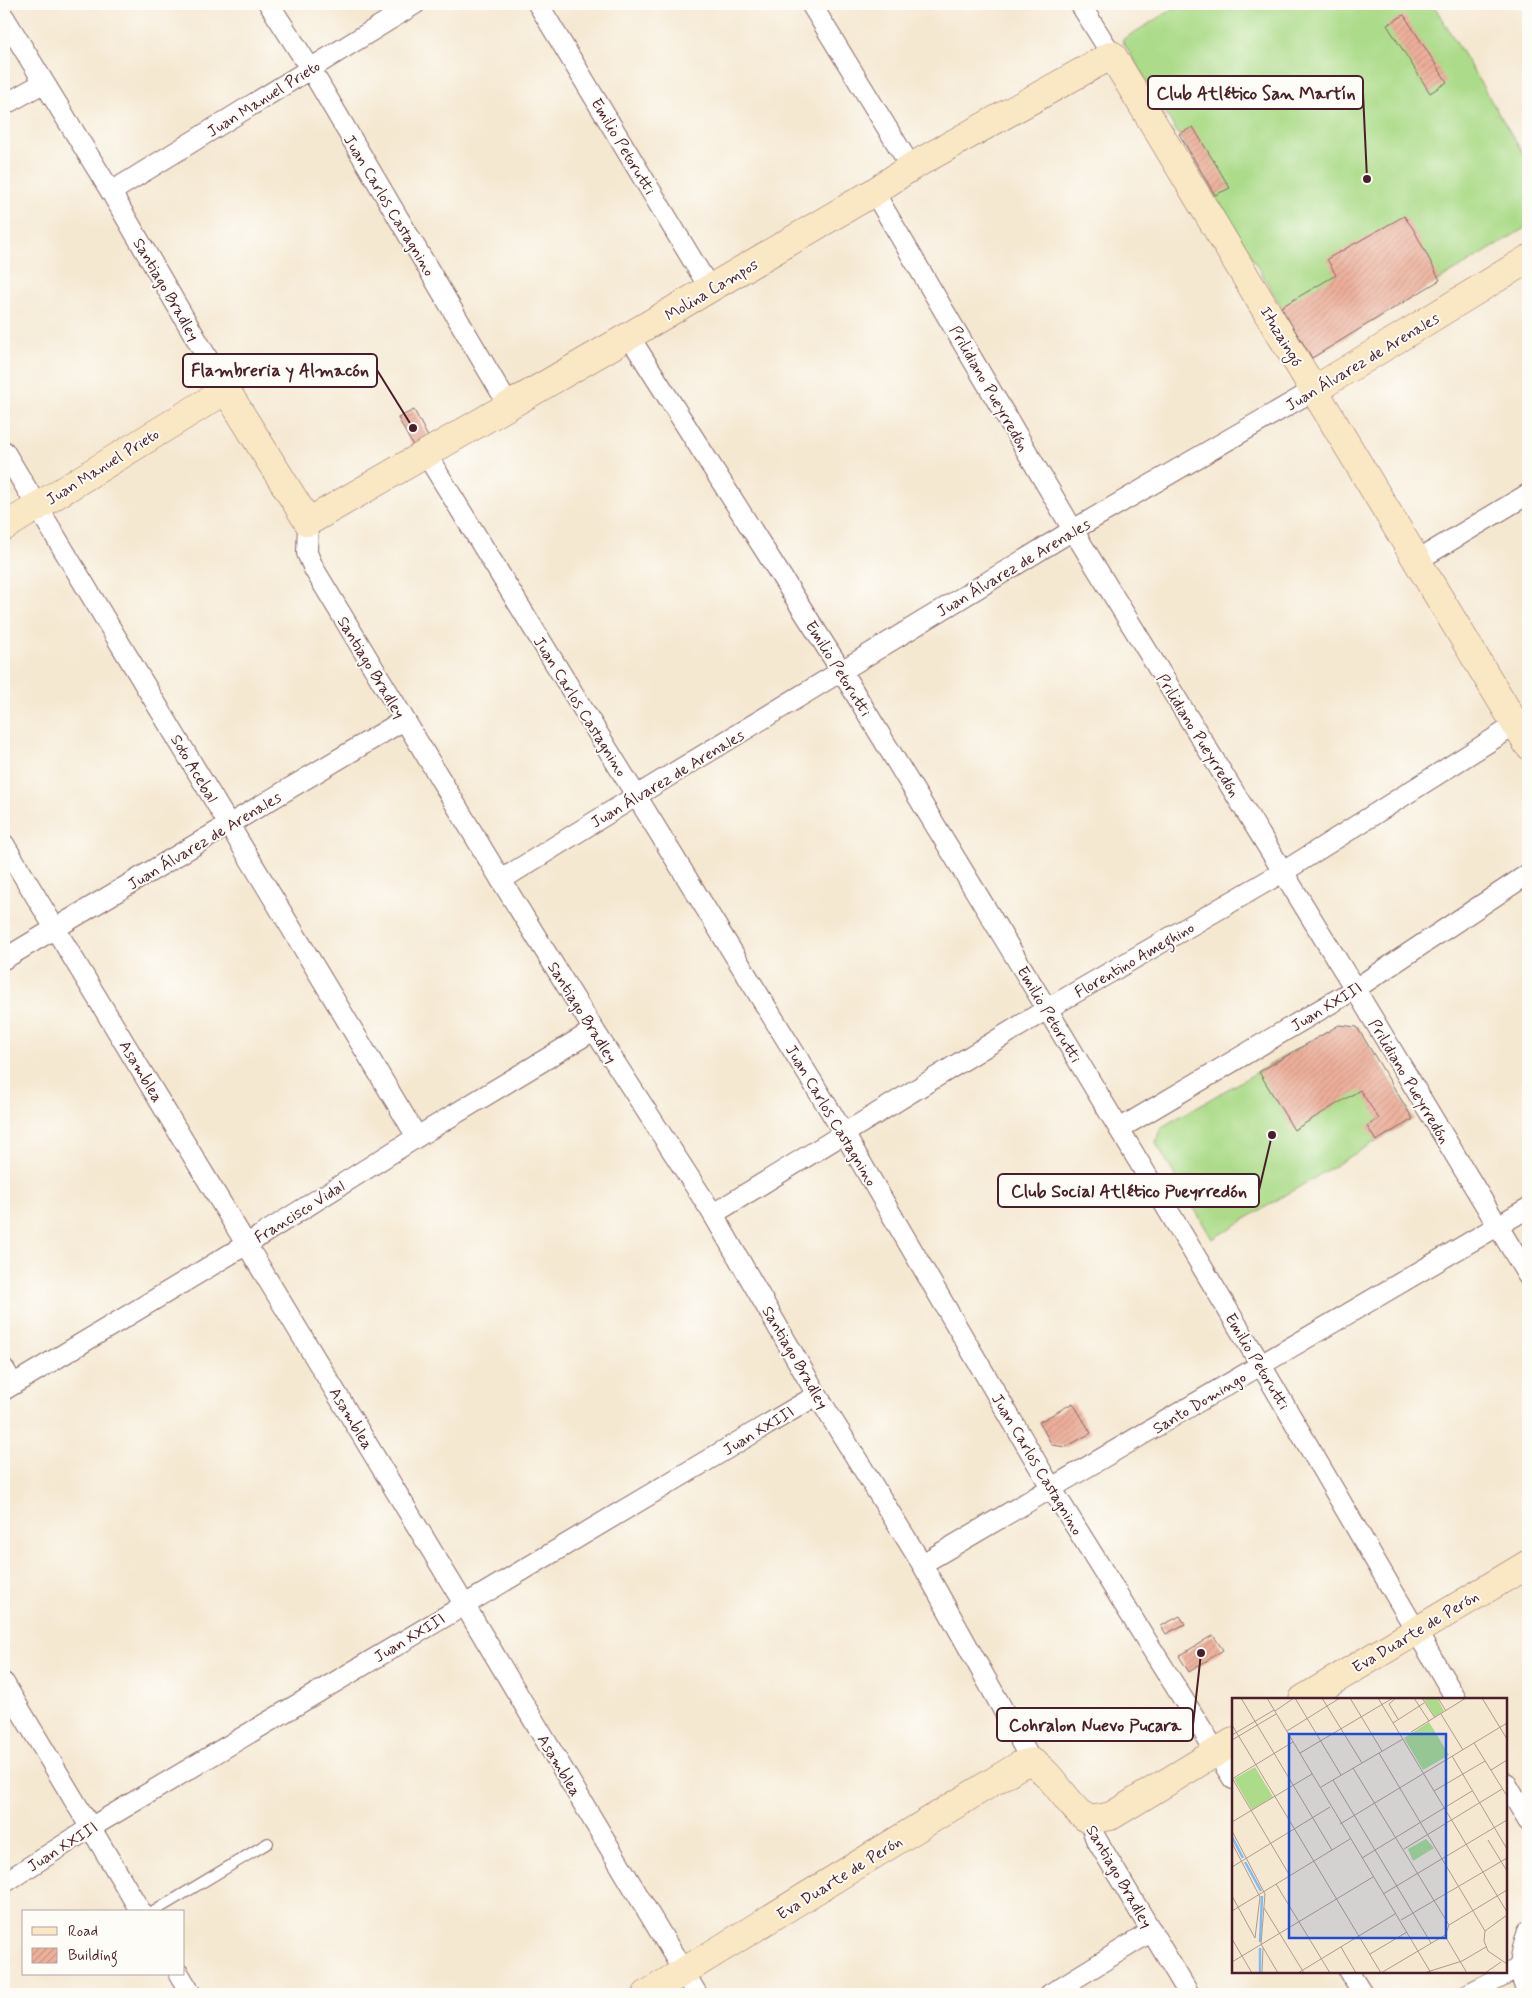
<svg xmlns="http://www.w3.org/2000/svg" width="1532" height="1998" viewBox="0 0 1532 1998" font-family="Mynerve,sans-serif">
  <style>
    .garden { fill: #acdb89; stroke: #7b7d5a }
    .building { fill: url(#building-hatch) }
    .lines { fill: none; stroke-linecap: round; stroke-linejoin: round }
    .lane-casing { stroke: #866565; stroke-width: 12 }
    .street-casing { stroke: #866565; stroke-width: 22 }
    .secondary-casing { stroke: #866565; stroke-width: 29 }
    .lane { stroke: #fff; stroke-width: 10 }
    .street { stroke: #fff; stroke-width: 20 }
    .secondary { stroke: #fae7c3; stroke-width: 28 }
    .labels { text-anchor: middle; stroke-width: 4; stroke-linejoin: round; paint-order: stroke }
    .street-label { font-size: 16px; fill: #4a1f2b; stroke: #fdfcf7 }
    .inset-river { fill: none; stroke: #81bbf2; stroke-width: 2.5 }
    .inset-road { fill: none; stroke: #b1988f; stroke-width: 1 }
    .view { fill: #1d4ed8; fill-opacity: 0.15; stroke: #1d4ed8; stroke-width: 2.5 }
    .inset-edge { fill: none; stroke: #4a1f2b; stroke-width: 2.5 }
    .leader { fill: none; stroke: #4a1f2b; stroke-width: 2 }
    .callout-dot { fill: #4a1f2b; stroke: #fdfcf7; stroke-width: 2 }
    .callout { fill: #fdfcf7; stroke: #4a1f2b; stroke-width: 2 }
    .callout-label { font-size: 18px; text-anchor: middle; font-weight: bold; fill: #4a1f2b }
  </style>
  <defs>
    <pattern id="building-hatch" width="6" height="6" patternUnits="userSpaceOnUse" patternTransform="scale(1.25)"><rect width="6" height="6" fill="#ecaf9a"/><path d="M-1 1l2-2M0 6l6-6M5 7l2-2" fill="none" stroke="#cc9685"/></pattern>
  </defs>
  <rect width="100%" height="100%" fill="#fdfcf7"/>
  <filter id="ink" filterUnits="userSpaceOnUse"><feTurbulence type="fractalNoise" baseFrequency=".02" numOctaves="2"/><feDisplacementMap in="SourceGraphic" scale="10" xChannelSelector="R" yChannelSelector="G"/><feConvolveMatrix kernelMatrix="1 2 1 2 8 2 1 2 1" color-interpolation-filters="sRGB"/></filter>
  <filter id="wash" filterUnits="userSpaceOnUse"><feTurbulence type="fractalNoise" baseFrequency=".0096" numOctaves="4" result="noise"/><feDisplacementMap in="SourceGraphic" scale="20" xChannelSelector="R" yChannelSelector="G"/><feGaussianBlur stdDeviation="1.12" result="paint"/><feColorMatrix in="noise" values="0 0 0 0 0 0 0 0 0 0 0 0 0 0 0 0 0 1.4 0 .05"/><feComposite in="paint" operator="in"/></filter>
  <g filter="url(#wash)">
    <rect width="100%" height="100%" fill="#f5e8d1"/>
    <!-- garden -->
    <g class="garden">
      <path d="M1181,4H1433L1528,162V226L1312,358L1122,40Z"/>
      <path d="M1339,1025L1357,1027L1413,1119L1212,1239L1156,1143L1160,1128Z"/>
    </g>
    <g id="blocks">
      <!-- building -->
      <g class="building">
        <path d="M1404,15L1447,82L1430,93L1387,25Z"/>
        <path d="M1193,127L1230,188L1215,195L1179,134Z"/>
        <path d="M1404,216L1414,230L1440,280L1312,358L1281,307L1336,275L1327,259Z"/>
        <path d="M414,410L428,437L413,446L398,418Z"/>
        <path d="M1339,1025L1357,1027L1413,1119L1376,1141L1367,1126L1379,1119L1360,1090L1294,1130L1259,1072Z"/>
        <path d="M1073,1403L1091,1433L1066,1447L1052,1445L1039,1422Z"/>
        <path d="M1180,1616L1185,1624L1166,1634L1161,1626Z"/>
        <path d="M1213,1635L1223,1650L1189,1672L1179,1656Z"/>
      </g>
    </g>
  </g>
  <g filter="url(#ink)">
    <use href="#blocks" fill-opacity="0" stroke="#866565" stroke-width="1"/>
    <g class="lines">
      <defs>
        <path id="lane" d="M153,1912L268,1843"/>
        <g id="street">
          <path d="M269,4L310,68L509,406"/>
          <path d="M538,4L710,289"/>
          <path d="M811,4L911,167"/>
          <path d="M1080,4L1112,55"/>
          <path d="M4,17L111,192L226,390"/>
          <path d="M4,105L43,83"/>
          <path d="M111,192L415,4"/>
          <path d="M874,192L1073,530L1355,989L1528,1276"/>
          <path d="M629,336L842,672L1047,1009L1261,1365L1456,1699"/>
          <path d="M4,451L417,1137"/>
          <path d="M426,454L845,1135L1052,1489L1233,1779"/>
          <path d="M308,522L307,553L314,569L501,880L594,1030L713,1214L817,1395L922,1564L1032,1762"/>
          <path d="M1418,560L1528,494"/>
          <path d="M4,844L464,1604L697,1994"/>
          <path d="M501,880L636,796L1073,530L1314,390"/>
          <path d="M4,959L404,720"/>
          <path d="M1119,1129L1355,989L1528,874"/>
          <path d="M713,1214L1047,1009L1283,872L1528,717"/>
          <path d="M4,1369L13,1384"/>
          <path d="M4,1390L247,1244L417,1137L594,1030"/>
          <path d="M922,1564L1528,1208"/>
          <path d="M4,1683L141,1912"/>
          <path d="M1506,1783L1528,1821"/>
          <path d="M1089,1820L1095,1837L1189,1994"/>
          <path d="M4,1883L90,1828L817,1395"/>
          <path d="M1528,1931C1521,1952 1515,1972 1528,1992"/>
          <path d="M1349,1972L1363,1994"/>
          <path d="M179,1974L191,1994"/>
          <path d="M1050,1994L1152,1931"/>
          <path d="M1468,1994L1519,1968"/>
        </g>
        <g id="secondary">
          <path d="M1314,390L1528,259"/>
          <path d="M4,527L226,390L308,522L629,336L874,192L911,167L1112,55L1528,745"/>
          <path d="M1303,1699L1528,1564"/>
          <path d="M647,1994L1020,1765L1032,1762C1055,1776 1066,1805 1089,1820L1111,1816L1233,1742"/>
        </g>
      </defs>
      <!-- lane casing -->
      <use href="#lane" class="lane-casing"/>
      <!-- street casing -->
      <use href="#street" class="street-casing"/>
      <!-- secondary casing -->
      <use href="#secondary" class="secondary-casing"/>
      <!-- lane -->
      <use href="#lane" class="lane"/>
      <!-- street -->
      <use href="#street" class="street"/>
      <!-- secondary -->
      <use href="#secondary" class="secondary"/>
    </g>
  </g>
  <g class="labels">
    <!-- street labels -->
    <g class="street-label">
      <text transform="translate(263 98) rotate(-32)" y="6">Juan Manuel Prieto</text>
      <text transform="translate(624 146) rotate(59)" y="6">Emilio Petorutti</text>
      <text transform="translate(390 205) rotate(59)" y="6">Juan Carlos Castagnino</text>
      <text transform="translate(167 289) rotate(60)" y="6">Santiago Bradley</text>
      <text transform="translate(711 289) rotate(-31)" y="6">Molina Campos</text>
      <text transform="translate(1282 336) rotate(59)" y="6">Ituzaingó</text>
      <text transform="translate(1362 361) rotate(-31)" y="6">Juan Álvarez de Arenales</text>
      <text transform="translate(990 388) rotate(60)" y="6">Prilidiano Pueyrredón</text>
      <text transform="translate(102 466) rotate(-32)" y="6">Juan Manuel Prieto</text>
      <text transform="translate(1013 567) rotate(-31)" y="6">Juan Álvarez de Arenales</text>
      <text transform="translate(372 667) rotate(59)" y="6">Santiago Bradley</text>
      <text transform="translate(839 668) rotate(58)" y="6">Emilio Petorutti</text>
      <text transform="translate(581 706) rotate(58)" y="6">Juan Carlos Castagnino</text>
      <text transform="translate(1199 735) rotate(58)" y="6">Prilidiano Pueyrredón</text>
      <text transform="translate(195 768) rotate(59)" y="6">Soto Acebal</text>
      <text transform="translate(667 778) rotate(-31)" y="6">Juan Álvarez de Arenales</text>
      <text transform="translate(204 840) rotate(-31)" y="6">Juan Álvarez de Arenales</text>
      <text transform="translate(1134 959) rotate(-30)" y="6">Florentino Ameghino</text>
      <text transform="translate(1326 1006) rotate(-31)" y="6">Juan XXIII</text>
      <text transform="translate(583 1012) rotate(58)" y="6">Santiago Bradley</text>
      <text transform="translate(1050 1014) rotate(59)" y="6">Emilio Petorutti</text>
      <text transform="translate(142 1071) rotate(59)" y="6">Asamblea</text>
      <text transform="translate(1410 1081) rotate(59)" y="6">Prilidiano Pueyrredón</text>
      <text transform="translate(832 1115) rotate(59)" y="6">Juan Carlos Castagnino</text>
      <text transform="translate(299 1211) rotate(-32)" y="6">Francisco Vidal</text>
      <text transform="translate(796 1357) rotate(60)" y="6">Santiago Bradley</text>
      <text transform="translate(1258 1361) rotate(59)" y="6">Emilio Petorutti</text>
      <text transform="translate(1199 1402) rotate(-31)" y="6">Santo Domingo</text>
      <text transform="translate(352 1418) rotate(59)" y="6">Asamblea</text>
      <text transform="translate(758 1430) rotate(-31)" y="6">Juan XXIII</text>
      <text transform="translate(1038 1464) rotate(59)" y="6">Juan Carlos Castagnino</text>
      <text transform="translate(1415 1631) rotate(-31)" y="6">Eva Duarte de Perón</text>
      <text transform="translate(409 1637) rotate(-31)" y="6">Juan XXIII</text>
      <text transform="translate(560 1765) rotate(59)" y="6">Asamblea</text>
      <text transform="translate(62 1846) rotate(-32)" y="6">Juan XXIII</text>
      <text transform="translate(1120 1876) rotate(60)" y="6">Santiago Bradley</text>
      <text transform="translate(839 1877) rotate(-32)" y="6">Eva Duarte de Perón</text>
    </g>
  </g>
  <!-- overview -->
  <g transform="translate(1232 1698)">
    <rect width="275" height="275" fill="#f5e8d1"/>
    <path d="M191,0H205L212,13L203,19ZM23,69L41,99L20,112L2,81Z" fill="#acdb89"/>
    <path d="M197,24L217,57L191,72L172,40ZM194,141L202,150L181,163L176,151Z" fill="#acdb89"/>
    <path class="inset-river" d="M0,139L11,160M13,164L29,193M28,244L30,198M28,275V250"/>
    <path class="inset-road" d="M9,0L100,152M35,0L199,275M63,0L109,77M90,0L130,65M118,0L150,53M146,0L275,214M164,0L157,6L166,21M182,0L197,23M190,0L203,20M206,0L214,13M250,0L275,41M43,13L62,0M209,16L231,52M161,25L192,5M0,27L149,275M55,33L108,0M179,34L234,0M0,37L42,12M0,42L44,16M242,45L275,98M68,55L161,0M147,55L253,233L252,243L256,253L275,266M220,58L275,151M121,70L217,227L213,238L235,275M259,72L275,62M0,80L58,178M0,81L61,44M101,82L199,245M89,89L171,41M202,93L253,63M0,124L80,76M108,126L275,25M0,133L33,196L29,246L46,275M256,142L275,173M0,145L28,199L23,240M172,151L270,91M130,160L240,93M0,169L98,109M44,186L98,275M151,196L275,122M0,198L23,240M32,210L72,275M0,213L118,141M169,222L275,160M217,227L275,192M253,233L275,217M0,241L20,275M109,249L124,275M138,256L175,234M0,264L141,179M30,275L31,250M66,275L163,216M149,275L213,237M192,275L230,263L254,249M253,275L269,264"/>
    <path class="view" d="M57,36H214V240H57Z"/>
    <rect width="275" height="275" class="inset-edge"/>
  </g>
  <!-- callouts -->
  <path class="leader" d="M1367 179L1363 93M413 428L377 370M1272 1135L1259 1190M1201 1653L1193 1725"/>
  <g class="callout-dot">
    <circle cx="1367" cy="179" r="5"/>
    <circle cx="413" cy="428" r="5"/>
    <circle cx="1272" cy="1135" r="5"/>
    <circle cx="1201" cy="1653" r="5"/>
  </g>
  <g class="callout">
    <rect x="1148" y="76" width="215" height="33" rx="5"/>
    <rect x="183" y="354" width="194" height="33" rx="5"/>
    <rect x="998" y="1174" width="261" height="33" rx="5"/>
    <rect x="997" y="1708" width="196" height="33" rx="5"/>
  </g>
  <g class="callout-label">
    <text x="1256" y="99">Club Atlético San Martín</text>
    <text x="280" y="376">Flambreria y Almacón</text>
    <text x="1129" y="1197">Club Social Atlético Pueyrredón</text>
    <text x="1095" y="1731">Cohralon Nuevo Pucara</text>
  </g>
  <!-- margin -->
  <rect width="1532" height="1998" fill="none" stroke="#fdfcf7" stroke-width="20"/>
  <!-- legend -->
  <rect x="22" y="1910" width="162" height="65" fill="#fdfcf7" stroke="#b5a4a5"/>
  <rect x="32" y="1927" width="25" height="8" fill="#fae7c3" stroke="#b5a4a5"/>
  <text x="68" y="1936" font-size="15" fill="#4a1f2b">Road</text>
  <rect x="32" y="1948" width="25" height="15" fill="url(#building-hatch)" stroke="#b5a4a5"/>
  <text x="68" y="1960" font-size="15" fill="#4a1f2b">Building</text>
</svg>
